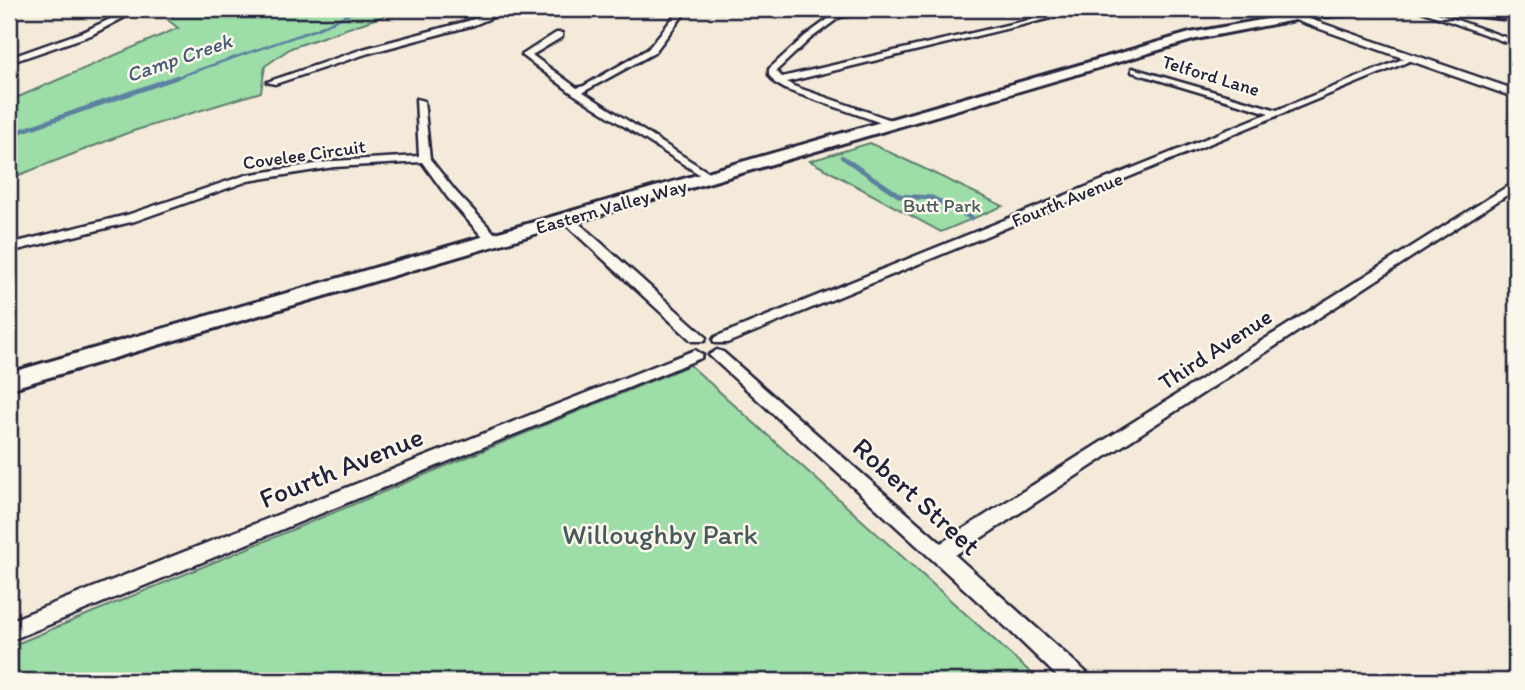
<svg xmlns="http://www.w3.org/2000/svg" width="1525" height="690" viewBox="0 0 1525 690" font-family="Itim,sans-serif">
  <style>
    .green { fill: #9ddda7; stroke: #608071; stroke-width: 2 }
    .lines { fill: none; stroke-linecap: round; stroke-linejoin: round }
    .stream-far2 { stroke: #5d81a0; stroke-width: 2.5 }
    .stream-far1 { stroke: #5d81a0; stroke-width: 4.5 }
    .stream { stroke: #5d81a0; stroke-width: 5 }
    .minor-casing { stroke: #22223b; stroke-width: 5 }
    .tertiary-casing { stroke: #22223b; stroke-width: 5 }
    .secondary-casing { stroke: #22223b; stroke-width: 5 }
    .primary-casing { stroke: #22223b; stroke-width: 6 }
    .minor { fill: #fbf7ec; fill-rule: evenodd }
    .tertiary { fill: #fbf7ec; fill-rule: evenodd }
    .secondary { fill: #fbf7ec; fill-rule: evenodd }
    .primary { fill: #fbf7ec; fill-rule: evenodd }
    .labels { text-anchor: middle; stroke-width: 5; stroke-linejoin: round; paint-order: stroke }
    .far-street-label { font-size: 19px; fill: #22223b; stroke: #fbf7ec }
    .far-park-label { font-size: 19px; fill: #475a5b; stroke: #fbf7ec }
    .far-water-label { font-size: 21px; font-style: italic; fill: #455a76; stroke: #fbf7ec }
    .street-label { font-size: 23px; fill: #22223b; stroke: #fbf7ec }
    .near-street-label { font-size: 28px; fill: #22223b; stroke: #fbf7ec }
    .near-park-label { font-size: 28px; fill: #475a5b; stroke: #fbf7ec }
  </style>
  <rect width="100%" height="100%" fill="#f5ead9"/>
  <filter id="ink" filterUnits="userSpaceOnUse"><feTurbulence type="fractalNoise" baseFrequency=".0143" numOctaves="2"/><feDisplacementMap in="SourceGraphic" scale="14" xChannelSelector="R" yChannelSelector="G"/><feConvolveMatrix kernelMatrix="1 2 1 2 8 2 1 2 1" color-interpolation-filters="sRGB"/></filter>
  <g filter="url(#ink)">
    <!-- green -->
    <g class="green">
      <path d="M182,9H452L444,12L392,13L291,48L265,66L261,92L130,132L9,179V101L178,28L168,20Z"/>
      <path d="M870,143L1003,206L941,232L810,161Z"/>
      <path d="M690,365L1040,681H9V647Z"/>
    </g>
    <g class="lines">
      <!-- stream-far2 -->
      <path class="stream-far2" d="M172,79L317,29L359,9"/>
      <!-- stream-far1 -->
      <g class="stream-far1">
        <path d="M9,135L177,77"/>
        <path d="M842,157L876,180"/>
      </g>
      <!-- stream -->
      <path class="stream" d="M873,178L900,196L932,198L972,218"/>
      <defs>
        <g id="minor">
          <path d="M131,9H140L91,35L9,63V58L85,31Z"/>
          <path d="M502,9H512L474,25L369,53L275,84L267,82L363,49L468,21Z"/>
          <path d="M680,9H688L654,53L583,92L714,176V180L710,181L572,93L522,55L556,33H562V37L532,55L577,88L584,86L648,49Z"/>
          <path d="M842,9H850L848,11L885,9L840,17L810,39L776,71L782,77L1076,9H1088L787,82L793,86L897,122L898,124L893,127L787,90L775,83L769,75V69L805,36Z"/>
          <path d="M1416,9H1426L1516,41V46Z"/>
          <path d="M1410,56L1417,58L727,343H715L713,340L715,337L1269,113L1132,72V68L1277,110Z"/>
          <path d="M416,99L424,101L430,159L456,192L498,237V243H488L448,198L422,162L334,167L248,181L135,221L9,252V244L127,215L246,175L334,161L419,156Z"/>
          <path d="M1516,181V189L955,555L1087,673L1090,681H1062L1007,628L709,355L717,350L723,352L941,543Z"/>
          <path d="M567,215L571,216L704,335L706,338L704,341H692L563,222V216Z"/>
          <path d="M695,350L703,355L701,358L9,641V621Z"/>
        </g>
        <path id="tertiary" d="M1279,10L1300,17L1295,20L1279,14Z"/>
        <path id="secondary" d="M1292,15H1298L1516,90V98L1292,19Z"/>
        <g id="primary">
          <path d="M1338,9H1380L1374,12L1305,18L1196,39L9,389V373L1190,33L1305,12Z"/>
          <path d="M1435,9H1470L1516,14V20L1441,12Z"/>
        </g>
      </defs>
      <!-- minor casing -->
      <use href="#minor" class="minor-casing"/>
      <!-- tertiary casing -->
      <use href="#tertiary" class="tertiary-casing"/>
      <!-- secondary casing -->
      <use href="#secondary" class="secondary-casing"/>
      <!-- primary casing -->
      <use href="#primary" class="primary-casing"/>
      <!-- minor -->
      <use href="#minor" class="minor"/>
      <!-- tertiary -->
      <use href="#tertiary" class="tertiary"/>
      <!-- secondary -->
      <use href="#secondary" class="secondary"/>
      <!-- primary -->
      <use href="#primary" class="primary"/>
    </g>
  </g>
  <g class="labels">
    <!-- far-street labels -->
    <g class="far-street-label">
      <text transform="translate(1211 75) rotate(17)" y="7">Telford Lane</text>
      <text transform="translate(304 154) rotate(-8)" y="7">Covelee Circuit</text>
      <text transform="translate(1067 199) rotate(-22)" y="7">Fourth Avenue</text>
      <text transform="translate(611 206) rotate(-16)" y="7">Eastern Valley Way</text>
    </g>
    <!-- far-park labels -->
    <g class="far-park-label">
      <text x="942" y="212">Butt Park</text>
    </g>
    <!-- far-water labels -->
    <g class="far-water-label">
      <text transform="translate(179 58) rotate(-19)" y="7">Camp Creek</text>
    </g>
    <!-- street labels -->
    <g class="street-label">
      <text transform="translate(1215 349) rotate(-33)" y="8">Third Avenue</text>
    </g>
    <!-- near-street labels -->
    <g class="near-street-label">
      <text transform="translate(341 467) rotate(-22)" y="10">Fourth Avenue</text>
      <text transform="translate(917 496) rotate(42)" y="10">Robert Street</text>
    </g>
    <!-- near-park labels -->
    <g class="near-park-label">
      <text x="660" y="544">Willoughby Park</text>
    </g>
  </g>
  <!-- margin -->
  <rect width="1525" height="690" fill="none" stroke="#fbf7ec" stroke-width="35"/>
  <rect x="18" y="18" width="1490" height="655" fill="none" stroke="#22223b" stroke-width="2.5" filter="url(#ink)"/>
</svg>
